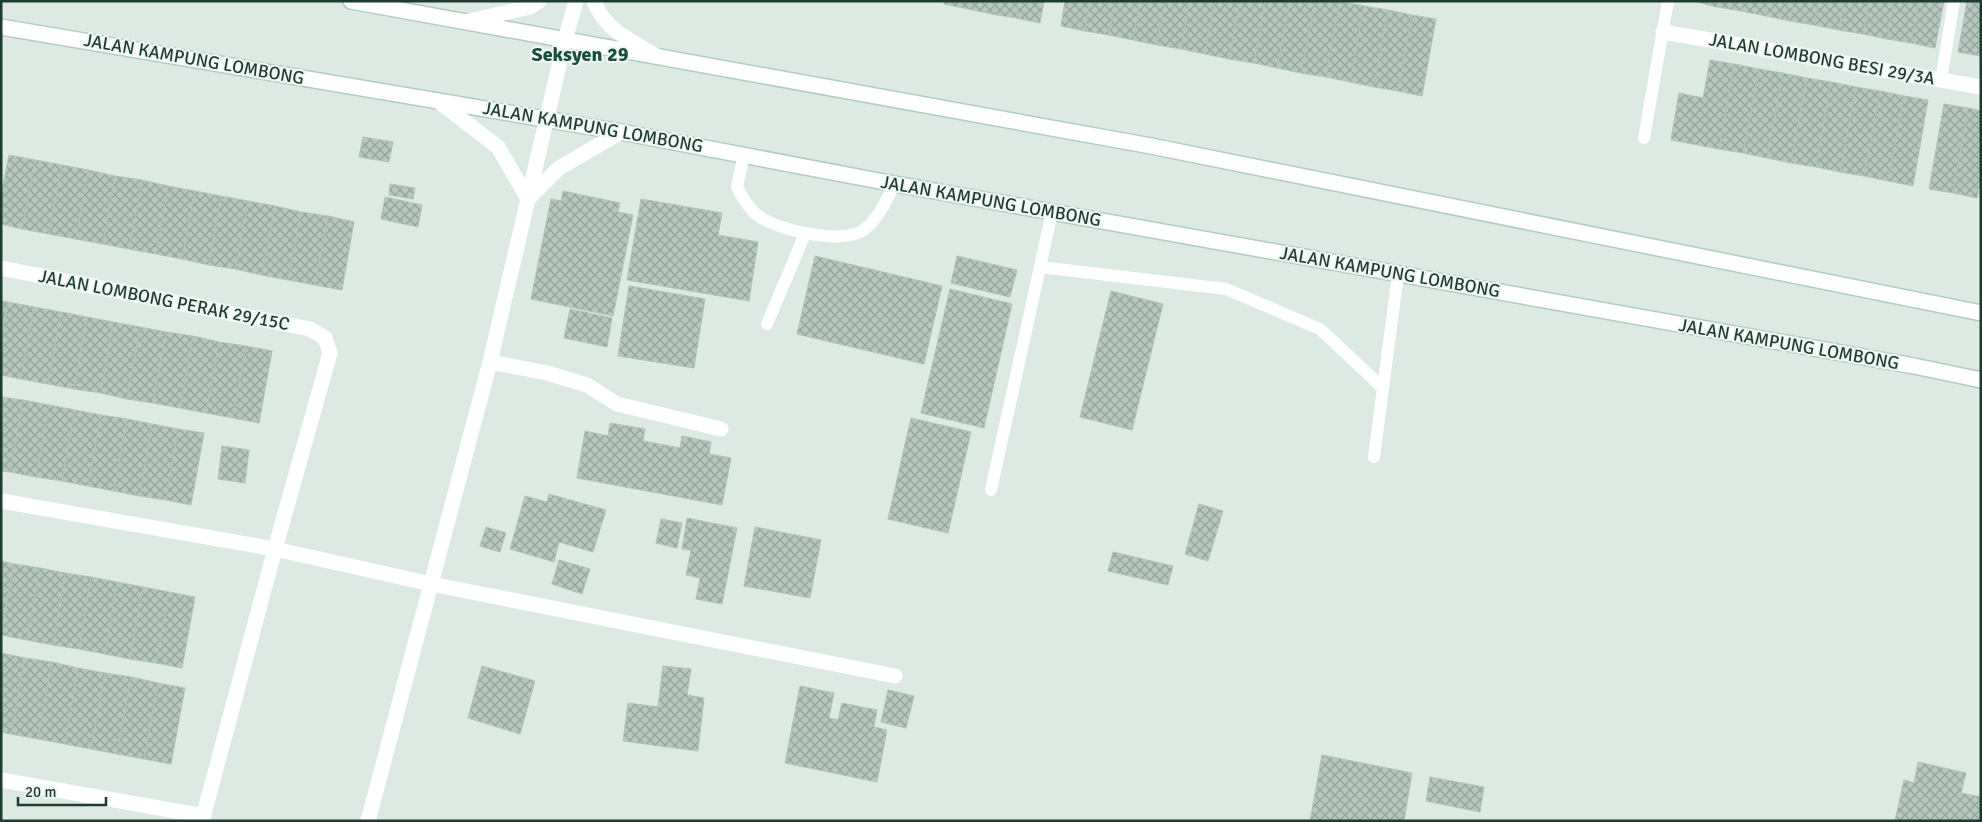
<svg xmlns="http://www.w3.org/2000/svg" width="1982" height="822" viewBox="0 0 1982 822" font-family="Signika,sans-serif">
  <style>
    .building { fill: url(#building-cross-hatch); stroke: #afc4ba }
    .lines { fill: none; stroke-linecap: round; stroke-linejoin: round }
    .secondary-casing { stroke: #b0cbbf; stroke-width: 18 }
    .lane { stroke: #fff; stroke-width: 12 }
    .street { stroke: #fff; stroke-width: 15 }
    .secondary { stroke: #fff; stroke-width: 15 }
    .labels { text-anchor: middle; stroke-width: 4; stroke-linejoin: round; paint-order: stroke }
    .street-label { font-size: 18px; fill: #1e3a31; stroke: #eef7f2 }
    .quarter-label { font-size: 20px; font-weight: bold; fill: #194d3e; stroke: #eef7f2 }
  </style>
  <defs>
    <pattern id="building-cross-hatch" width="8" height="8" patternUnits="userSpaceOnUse" patternTransform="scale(1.25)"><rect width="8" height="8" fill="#b5c8bf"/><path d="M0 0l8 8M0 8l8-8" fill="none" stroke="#93a39c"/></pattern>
  </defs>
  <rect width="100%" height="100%" fill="#ddeae4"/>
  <!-- building -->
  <g class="building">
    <path d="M945,1H970L968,9L944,4Z"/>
    <path d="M970,1H995L992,14L968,9Z"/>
    <path d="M995,1H1019L1016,18L992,14Z"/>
    <path d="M1019,1H1044L1040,23L1016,18Z"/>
    <path d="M1065,1H1090L1085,31L1061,26Z"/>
    <path d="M1090,1H1115L1109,35L1085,31Z"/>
    <path d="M1115,1H1140L1133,40L1109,35Z"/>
    <path d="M1140,1H1165L1157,45L1133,40Z"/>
    <path d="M1165,1H1190L1181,49L1157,45Z"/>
    <path d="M1190,1H1215L1205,54L1181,49Z"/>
    <path d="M1215,1H1240L1229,59L1205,54Z"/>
    <path d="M1240,1H1265L1254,63L1229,59Z"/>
    <path d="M1265,1H1290L1277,68L1254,63Z"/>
    <path d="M1290,1H1315L1301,73L1277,68Z"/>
    <path d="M1315,1H1340L1326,77L1301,73Z"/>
    <path d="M1340,1L1364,6L1350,82L1326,77Z"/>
    <path d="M1693,1H1718L1717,7Z"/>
    <path d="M1718,1H1743L1741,11L1717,7Z"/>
    <path d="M1743,1H1768L1766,16L1741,11Z"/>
    <path d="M1768,1H1794L1790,21L1766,16Z"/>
    <path d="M1794,1H1819L1814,25L1790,21Z"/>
    <path d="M1819,1H1844L1839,30L1814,25Z"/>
    <path d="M1844,1H1869L1863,34L1839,30Z"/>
    <path d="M1869,1H1894L1887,39L1863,34Z"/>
    <path d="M1894,1H1919L1911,43L1887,39Z"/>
    <path d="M1919,1H1944L1935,48L1911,43Z"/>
    <path d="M1967,1H1981V56L1958,52Z"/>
    <path d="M1364,6L1388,10L1374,87L1350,82Z"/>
    <path d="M1388,10L1412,15L1398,91L1374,87Z"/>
    <path d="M1412,15L1436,19L1422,96L1398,91Z"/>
    <path d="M1710,60L1734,64L1719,149L1671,140L1679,93L1703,98Z"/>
    <path d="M1734,64L1759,69L1743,153L1719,149Z"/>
    <path d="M1759,69L1783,73L1767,158L1743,153Z"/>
    <path d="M1783,73L1807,78L1791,163L1767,158Z"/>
    <path d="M1807,78L1831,82L1816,167L1791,163Z"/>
    <path d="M1831,82L1856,87L1840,172L1816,167Z"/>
    <path d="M1856,87L1880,91L1864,176L1840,172Z"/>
    <path d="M1880,91L1904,96L1888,181L1864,176Z"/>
    <path d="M1904,96L1928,100L1913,186L1888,181Z"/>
    <path d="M1944,104L1968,108L1953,193L1929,189Z"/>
    <path d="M1968,108L1981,111V179L1977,198L1953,193Z"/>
    <path d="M363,137L393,142L389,162L359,157Z"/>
    <path d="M9,155L35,160L22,229L1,224V195Z"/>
    <path d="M35,160L62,165L49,234L22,229Z"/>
    <path d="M62,165L88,170L76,239L49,234Z"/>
    <path d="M88,170L115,176L103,244L76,239Z"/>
    <path d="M115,176L142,180L129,249L103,244Z"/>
    <path d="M142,180L168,186L156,254L129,249Z"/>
    <path d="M390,184L415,188L413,199L389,195Z"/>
    <path d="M168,186L195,191L182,259L156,254Z"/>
    <path d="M195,191L221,196L209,265L182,259Z"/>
    <path d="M563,191L620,203L618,212L633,215L613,316L531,299L551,199L561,201Z"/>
    <path d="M221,196L248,201L235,269L209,265Z"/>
    <path d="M385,197L422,205L418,227L381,219Z"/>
    <path d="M641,199L722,213L718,235L758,242L749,301L627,280Z"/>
    <path d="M248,201L275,206L262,275L235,269Z"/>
    <path d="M275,206L301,212L288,280L262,275Z"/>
    <path d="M301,212L328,216L315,285L288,280Z"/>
    <path d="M328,216L354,222L342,290L315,285Z"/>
    <path d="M815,256L942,286L924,364L797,334Z"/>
    <path d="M957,256L1017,270L1010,297L951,283Z"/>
    <path d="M629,286L705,299L694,368L618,356Z"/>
    <path d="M950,289L1012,304L984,428L921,413Z"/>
    <path d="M1111,291L1163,304L1132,430L1080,417Z"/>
    <path d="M1,301L8,302L1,338Z"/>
    <path d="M8,302L34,307L21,379L1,375V338Z"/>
    <path d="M34,307L61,312L48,384L21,379Z"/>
    <path d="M570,309L612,318L607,347L564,338Z"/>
    <path d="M61,312L87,317L74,389L48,384Z"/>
    <path d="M87,317L113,322L101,393L74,389Z"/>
    <path d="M113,322L140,327L127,399L101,393Z"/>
    <path d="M140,327L166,332L153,403L127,399Z"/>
    <path d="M166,332L193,336L180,408L153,403Z"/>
    <path d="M193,336L219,342L206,413L180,408Z"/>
    <path d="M219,342L246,346L233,418L206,413Z"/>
    <path d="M246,346L272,351L259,423L233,418Z"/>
    <path d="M1,397L23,400L10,472L1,471Z"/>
    <path d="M23,400L49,405L36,477L10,472Z"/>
    <path d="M49,405L75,410L62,481L36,477Z"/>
    <path d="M75,410L101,415L88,486L62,481Z"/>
    <path d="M101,415L127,419L114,491L88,486Z"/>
    <path d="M911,418L971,432L948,533L888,519Z"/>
    <path d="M127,419L152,424L140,496L114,491Z"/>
    <path d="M610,423L645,429L643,441L680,448L682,436L711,442L709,454L731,458L722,505L577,478L585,431L608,436Z"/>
    <path d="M152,424L178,429L166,500L140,496Z"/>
    <path d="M178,429L204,433L191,505L166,500Z"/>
    <path d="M222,446L249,450L245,483L218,479Z"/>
    <path d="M549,494L606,510L593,552L559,542L554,562L510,549L525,496L547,502Z"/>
    <path d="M1199,504L1223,511L1208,561L1185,554Z"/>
    <path d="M687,518L737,528L722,604L696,599L700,578L686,575L691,550L682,549Z"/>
    <path d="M661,519L682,523L677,548L656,543Z"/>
    <path d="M486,527L506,533L500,552L480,546Z"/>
    <path d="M755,527L821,540L810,598L744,586Z"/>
    <path d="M1113,552L1173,566L1168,585L1108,571Z"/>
    <path d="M559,560L590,569L582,594L552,584Z"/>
    <path d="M1,561L14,564L1,635Z"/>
    <path d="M14,564L40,568L27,640L1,635Z"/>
    <path d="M40,568L65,573L53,645L27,640Z"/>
    <path d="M65,573L91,577L79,649L53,645Z"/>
    <path d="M91,577L117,582L105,654L79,649Z"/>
    <path d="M117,582L143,587L130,659L105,654Z"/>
    <path d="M143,587L169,592L156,663L130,659Z"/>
    <path d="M169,592L195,597L182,668L156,663Z"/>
    <path d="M1,653L25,658L11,734L1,732Z"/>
    <path d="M25,658L52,662L38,739L11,734Z"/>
    <path d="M52,662L78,668L65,744L38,739Z"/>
    <path d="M482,666L535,681L520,734L468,718Z"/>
    <path d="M663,666L691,669L687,695L704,698L698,751L623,741L628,703L658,707Z"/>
    <path d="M78,668L105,673L91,749L65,744Z"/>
    <path d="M105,673L131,677L117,754L91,749Z"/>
    <path d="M131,677L158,683L144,759L117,754Z"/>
    <path d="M158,683L185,688L171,764L144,759Z"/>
    <path d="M800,686L834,693L829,718L838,720L842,703L877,710L874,727L887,730L877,782L785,763Z"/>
    <path d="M888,690L914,696L906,728L881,722Z"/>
    <path d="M1322,755L1412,773L1404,821H1310Z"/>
    <path d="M1918,762L1966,773L1961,793L1981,797V821H1895L1904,780L1914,783Z"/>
    <path d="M1430,777L1484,787L1480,812L1426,801Z"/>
  </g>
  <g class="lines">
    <defs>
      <g id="secondary">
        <path d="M351,1L1151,146L1981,313"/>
        <path d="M1,27L621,132L895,184L1914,366L1981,380"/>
      </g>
    </defs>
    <!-- secondary casing -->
    <use href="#secondary" class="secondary-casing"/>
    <!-- lane -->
    <g class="lane">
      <path d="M1941,80L1954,1"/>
      <path d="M1644,138L1668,1"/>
      <path d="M744,154L737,187C743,199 751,213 763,219C786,231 845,246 866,228C879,218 887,198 895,184"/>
      <path d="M1040,267L1226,289L1320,329L1383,388"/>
      <path d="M767,324L805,234"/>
      <path d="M1374,457L1398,274"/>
      <path d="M991,490L1052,212"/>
    </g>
    <!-- street -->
    <g class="street">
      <path d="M594,1C604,30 632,41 657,56"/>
      <path d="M469,21L530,7L539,1"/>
      <path d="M1663,32L1981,87"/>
      <path d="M438,101L498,147L528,199"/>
      <path d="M528,199L559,168L621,132"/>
      <path d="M1,268L310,329L325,338L330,353L275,549L202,821"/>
      <path d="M490,362L547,373L587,385L617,404L721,429"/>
      <path d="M1,501L275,549L431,584L895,676"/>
      <path d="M1,780L204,816"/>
      <path d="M368,821L490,362L565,40L576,1"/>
    </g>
    <!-- secondary -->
    <use href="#secondary" class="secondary"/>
  </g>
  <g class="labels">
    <!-- street labels -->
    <g class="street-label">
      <text transform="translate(194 59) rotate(10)" y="6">JALAN KAMPUNG LOMBONG</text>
      <text transform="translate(1822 59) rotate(10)" y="6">JALAN LOMBONG BESI 29/3A</text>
      <text transform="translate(593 127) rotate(10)" y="6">JALAN KAMPUNG LOMBONG</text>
      <text transform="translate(991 201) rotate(10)" y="6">JALAN KAMPUNG LOMBONG</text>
      <text transform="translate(1390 272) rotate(10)" y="6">JALAN KAMPUNG LOMBONG</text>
      <text transform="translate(164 300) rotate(11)" y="6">JALAN LOMBONG PERAK 29/15C</text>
      <text transform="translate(1789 344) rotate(10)" y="6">JALAN KAMPUNG LOMBONG</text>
    </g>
    <!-- quarter labels -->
    <g class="quarter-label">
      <text x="580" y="61">Seksyen 29</text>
    </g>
  </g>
  <!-- border -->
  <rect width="1982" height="822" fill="none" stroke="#1e3a31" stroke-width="5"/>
  <!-- scale -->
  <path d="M18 797v8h88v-8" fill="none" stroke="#1e3a31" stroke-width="2.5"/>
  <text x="25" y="797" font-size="15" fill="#1e3a31" stroke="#eef7f2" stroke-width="4" paint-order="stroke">20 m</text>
</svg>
